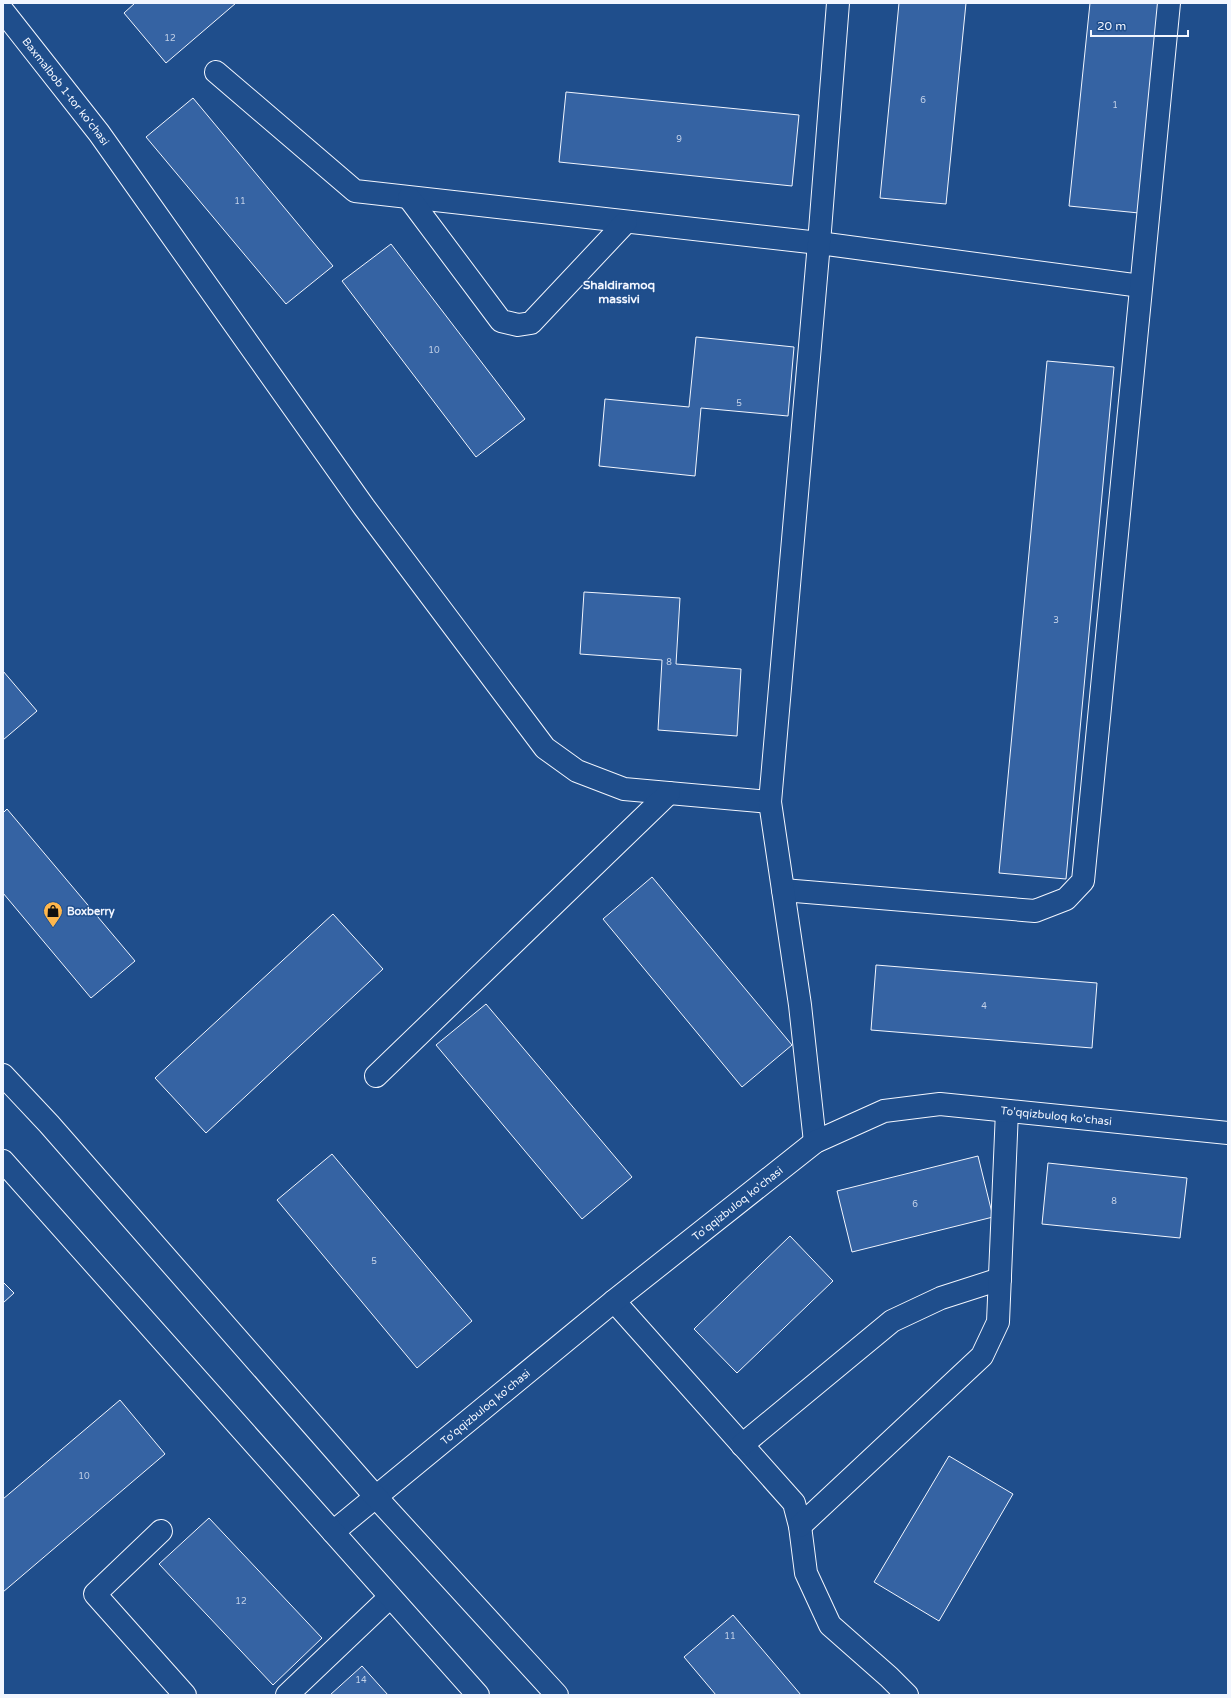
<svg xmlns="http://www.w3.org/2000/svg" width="1231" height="1698" viewBox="0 0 1231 1698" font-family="'Varela Round',sans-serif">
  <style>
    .building { fill: #3563a3; stroke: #f2f6ff }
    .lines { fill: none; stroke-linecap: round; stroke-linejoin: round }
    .minor-casing { stroke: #f2f6ff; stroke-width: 24 }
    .major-casing { stroke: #f2f6ff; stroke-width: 24 }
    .minor { stroke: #1f4e8c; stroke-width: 22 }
    .major { stroke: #1f4e8c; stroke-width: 22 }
    .labels { text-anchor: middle; stroke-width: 3; stroke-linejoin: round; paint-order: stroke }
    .number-label { font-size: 9px; fill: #c3d1e8 }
    .street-label { font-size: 11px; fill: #f2f6ff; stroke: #1f4e8c }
    .poi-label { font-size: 11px; font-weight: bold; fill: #f2f6ff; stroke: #1f4e8c; text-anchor: start }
    .neighbourhood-label { font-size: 12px; font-weight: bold; fill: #f2f6ff; stroke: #1f4e8c }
  </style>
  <rect width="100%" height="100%" fill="#1f4e8c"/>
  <!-- building -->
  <g class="building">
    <path d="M135,3H236L166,63L124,13Z"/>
    <path d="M899,3H966L946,204L880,198Z"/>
    <path d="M1090,3H1160L1139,213L1069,206Z"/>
    <path d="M566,92L799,115L792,186L559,162Z"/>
    <path d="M193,98L333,266L286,304L146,137Z"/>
    <path d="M391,244L525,419L476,457L342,281Z"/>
    <path d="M696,337L794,347L788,416L701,408L695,476L599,466L605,399L689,407Z"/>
    <path d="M1047,361L1114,367L1066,879L999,873Z"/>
    <path d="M584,592L680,598L676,664L741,669L737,736L658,730L662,660L580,654Z"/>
    <path d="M3,671L37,711L3,740Z"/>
    <path d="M7,809L135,961L91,998L3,893V813Z"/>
    <path d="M652,877L792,1045L742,1087L603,919Z"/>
    <path d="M333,914L383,969L206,1133L155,1078Z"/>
    <path d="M876,965L1097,983L1092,1048L871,1030Z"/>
    <path d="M486,1004L632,1177L582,1219L436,1045Z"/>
    <path d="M332,1154L472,1321L417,1368L277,1200Z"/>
    <path d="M978,1156L993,1217L852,1252L837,1191Z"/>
    <path d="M1048,1163L1187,1178L1180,1238L1042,1224Z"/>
    <path d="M790,1236L833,1281L737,1373L694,1329Z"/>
    <path d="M3,1282L14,1293L3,1303Z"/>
    <path d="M120,1400L165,1454L3,1592V1499Z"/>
    <path d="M949,1456L1013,1494L939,1621L874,1582Z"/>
    <path d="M209,1518L322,1638L273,1685L159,1564Z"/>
    <path d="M733,1615L801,1695H716L684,1657Z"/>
    <path d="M362,1666L388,1695H330Z"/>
  </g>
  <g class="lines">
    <defs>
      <g id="minor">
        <path id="s1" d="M3,11L99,133L364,507L545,748L577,771L624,789L770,802"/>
        <path d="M216,72L355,191L819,243L1141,286"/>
        <path d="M409,198L501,321L518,325L531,323L626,222"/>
        <path d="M783,890L1035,911L1066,899L1083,881L1169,3"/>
        <path d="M376,1076L669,793"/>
        <path d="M815,1142L800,1005L770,802L819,243L838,3"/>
        <path d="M614,1301L794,1503L800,1526L806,1573L830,1625L889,1677L907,1695"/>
        <path d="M742,1445L892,1321L941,1298L1000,1279"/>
        <path d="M800,1526L982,1356L998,1322L1007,1111"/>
        <path d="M161,1531L95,1594L185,1695"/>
        <path id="s2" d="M333,1532L614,1301L815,1142L884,1111L940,1104L1228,1133"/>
        <path d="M287,1695L390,1597"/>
      </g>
      <g id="major">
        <path d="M3,1075L49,1124L375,1496L557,1695"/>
        <path d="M3,1161L478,1695"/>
      </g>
    </defs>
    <!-- minor casing -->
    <use href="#minor" class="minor-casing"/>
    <!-- major casing -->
    <use href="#major" class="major-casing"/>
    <!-- minor -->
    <use href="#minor" class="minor"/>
    <!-- major -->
    <use href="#major" class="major"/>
  </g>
  <!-- icons -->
  <defs>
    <symbol id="shop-pin" viewBox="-11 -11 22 30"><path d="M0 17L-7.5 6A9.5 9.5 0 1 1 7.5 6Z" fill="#ffb74d" stroke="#1f4e8c"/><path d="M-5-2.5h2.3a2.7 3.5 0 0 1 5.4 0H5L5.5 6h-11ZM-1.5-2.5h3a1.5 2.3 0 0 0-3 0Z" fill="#111"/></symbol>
  </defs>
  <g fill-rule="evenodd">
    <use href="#shop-pin" x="42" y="900" width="22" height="30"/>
  </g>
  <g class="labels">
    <!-- number labels -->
    <g class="number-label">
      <text x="170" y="41">12</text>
      <text x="923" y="103">6</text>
      <text x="1115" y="108">1</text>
      <text x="679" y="142">9</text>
      <text x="240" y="204">11</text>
      <text x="434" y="353">10</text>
      <text x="739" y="406">5</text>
      <text x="1056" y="623">3</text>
      <text x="669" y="665">8</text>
      <text x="984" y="1009">4</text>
      <text x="1114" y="1204">8</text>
      <text x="915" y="1207">6</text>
      <text x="374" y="1264">5</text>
      <text x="84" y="1479">10</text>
      <text x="241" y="1604">12</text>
      <text x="730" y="1639">11</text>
      <text x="361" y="1683">14</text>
    </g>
    <!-- street labels -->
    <g class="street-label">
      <text dy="4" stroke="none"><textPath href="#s1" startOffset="102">Baxmalbob 1-tor ko'chasi</textPath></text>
      <text dy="4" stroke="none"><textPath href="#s2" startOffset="869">To'qqizbuloq ko'chasi</textPath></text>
      <text dy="4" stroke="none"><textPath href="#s2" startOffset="521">To'qqizbuloq ko'chasi</textPath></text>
      <text dy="4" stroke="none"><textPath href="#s2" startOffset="197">To'qqizbuloq ko'chasi</textPath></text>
    </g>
    <!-- poi labels -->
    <g class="poi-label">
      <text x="67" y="915">Boxberry</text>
    </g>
    <!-- neighbourhood labels -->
    <g class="neighbourhood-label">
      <text x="619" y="289">Shaldiramoq<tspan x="619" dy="14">massivi</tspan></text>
    </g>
  </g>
  <!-- border -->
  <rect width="1231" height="1698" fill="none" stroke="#f2f6ff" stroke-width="8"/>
  <!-- scale -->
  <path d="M1091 30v6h97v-6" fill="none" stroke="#f2f6ff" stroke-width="2"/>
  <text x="1097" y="30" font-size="12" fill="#f2f6ff" stroke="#1f4e8c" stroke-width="3" paint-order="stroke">20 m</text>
</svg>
